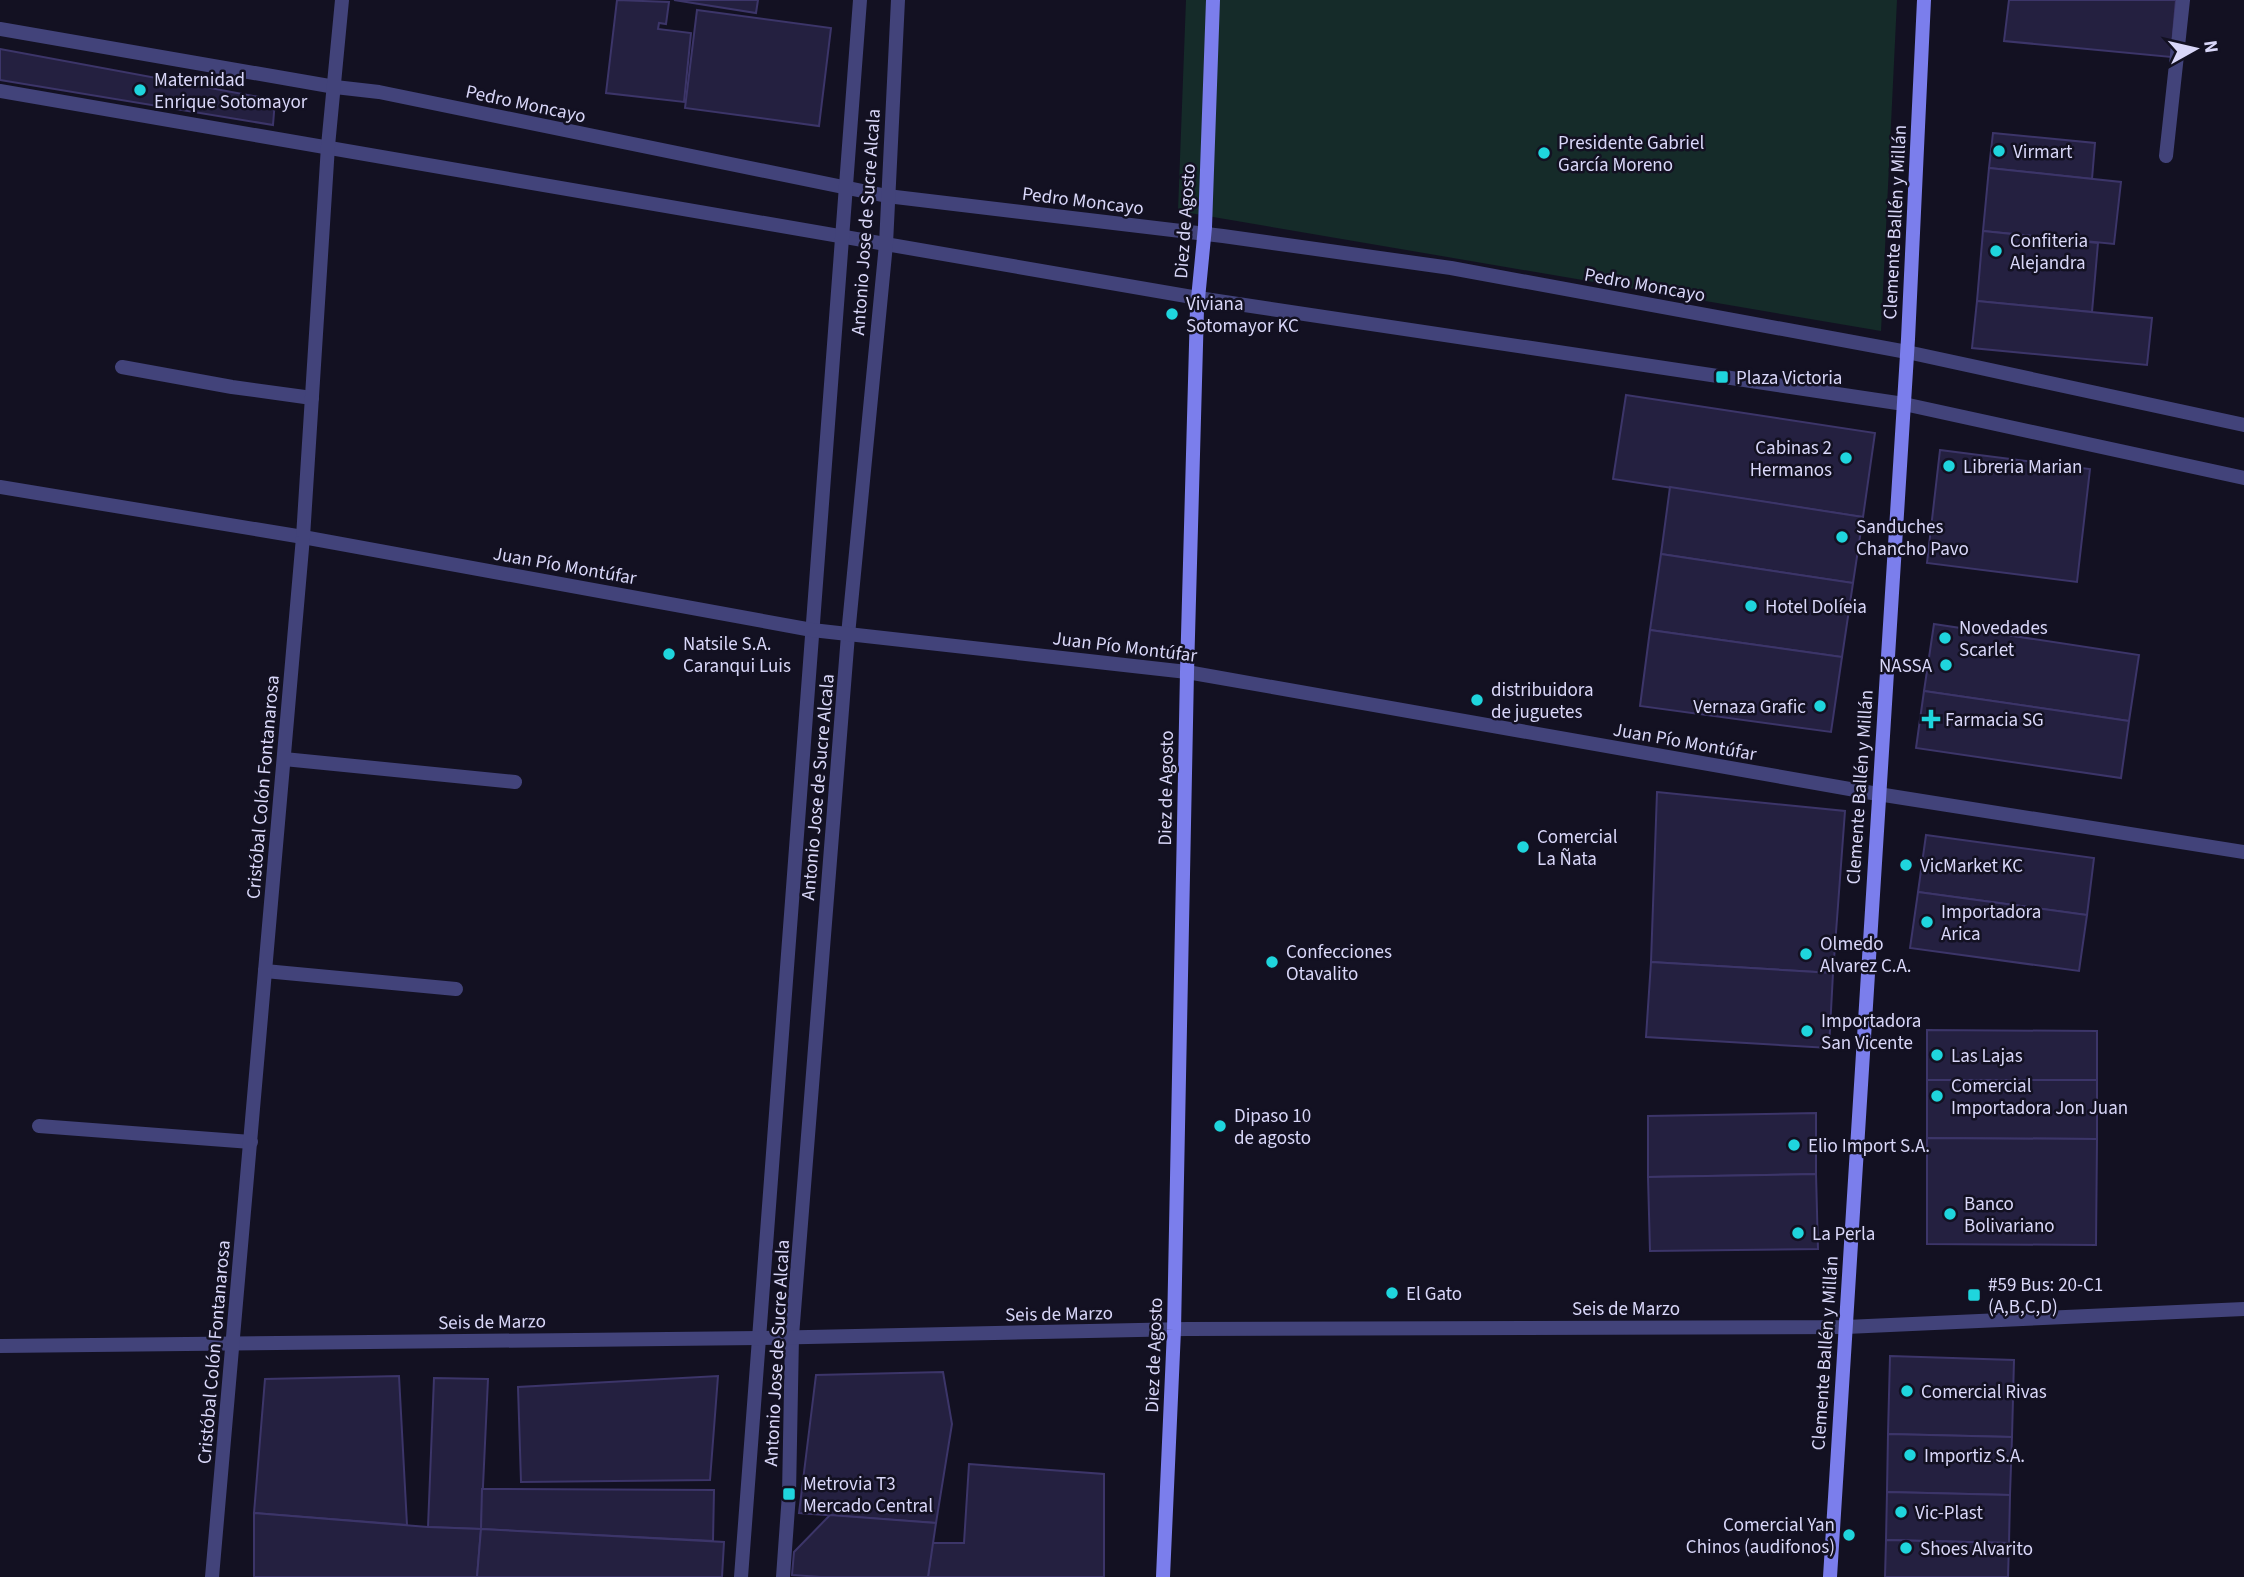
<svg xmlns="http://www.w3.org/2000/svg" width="2244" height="1577" viewBox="0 0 2244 1577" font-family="'Source Sans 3',sans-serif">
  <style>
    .green { fill: #152b29 }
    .building { fill: #242040; stroke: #3c3569; stroke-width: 2 }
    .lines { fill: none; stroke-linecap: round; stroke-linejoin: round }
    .lane { stroke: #42437a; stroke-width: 14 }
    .street { stroke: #42437a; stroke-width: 14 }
    .secondary { stroke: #7b7eec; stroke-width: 14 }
    .poi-dot { fill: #1fd5dd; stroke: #131122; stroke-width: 2.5 }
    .labels { text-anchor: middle; stroke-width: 5; stroke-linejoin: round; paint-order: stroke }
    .poi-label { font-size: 19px; fill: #d9d7f9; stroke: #131122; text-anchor: start }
    .street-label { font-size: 19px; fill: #d9d7f9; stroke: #131122 }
  </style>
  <rect width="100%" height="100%" fill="#131122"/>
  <!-- green -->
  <path class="green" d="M1186,0H1897L1881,331L1178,211Z"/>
  <!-- building -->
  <g class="building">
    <path d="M617,0L669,2L666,24L659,23L658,29L691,33L684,102L606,93Z"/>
    <path d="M674,0H758L756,13Z"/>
    <path d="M2009,0H2176L2171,57L2004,41Z"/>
    <path d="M697,10L831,28L819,126L685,108Z"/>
    <path d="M0,49L275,100L273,125L0,80Z"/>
    <path d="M1993,133L2095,143L2092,179L1989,168Z"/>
    <path d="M1989,168L2121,182L2114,244L1983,231Z"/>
    <path d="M1983,231L2098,243L2092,312L1977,301Z"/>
    <path d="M1977,301L2152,318L2147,365L1972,348Z"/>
    <path d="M1626,395L1875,433L1863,517L1613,479Z"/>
    <path d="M1940,450L2090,469L2077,582L1927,563Z"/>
    <path d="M1670,487L1863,517L1853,583L1661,554Z"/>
    <path d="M1661,554L1853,583L1842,657L1650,630Z"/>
    <path d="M1934,624L2139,655L2129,721L1924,691Z"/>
    <path d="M1650,630L1842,657L1831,732L1640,706Z"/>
    <path d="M1924,691L2129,721L2121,778L1916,748Z"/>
    <path d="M1657,792L1845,811L1833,973L1651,962Z"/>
    <path d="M1926,835L2094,858L2087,915L1918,892Z"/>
    <path d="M1918,892L2087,915L2079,971L1910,948Z"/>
    <path d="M1651,962L1833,973L1829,1048L1646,1037Z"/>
    <path d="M1927,1030L2097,1031V1080H1927Z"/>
    <path d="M1927,1080H2097V1139L1927,1138Z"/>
    <path d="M1816,1113V1174L1648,1177V1116Z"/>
    <path d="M1927,1138L2097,1139L2096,1245L1927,1244Z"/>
    <path d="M1816,1174L1818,1249L1650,1251L1648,1177Z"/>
    <path d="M1890,1356L2014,1360L2012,1437L1888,1434Z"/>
    <path d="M943,1372L952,1424L936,1523L799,1513L816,1375Z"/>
    <path d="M399,1376L407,1525L254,1513L265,1379Z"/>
    <path d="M718,1376L710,1480L521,1482L518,1387Z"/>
    <path d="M434,1378L488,1379L481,1529L428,1527Z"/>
    <path d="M1888,1434L2012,1437L2010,1495L1887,1492Z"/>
    <path d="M969,1464L1104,1474V1577H928L932,1543H964Z"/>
    <path d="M482,1489L714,1490L713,1541L481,1529Z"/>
    <path d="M1887,1492L2010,1495L2009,1543L1886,1540Z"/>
    <path d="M254,1513L428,1527L481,1529L477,1577H254Z"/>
    <path d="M830,1515L936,1523L928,1577H821L792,1575L794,1552Z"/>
    <path d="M481,1529L724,1542L722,1577H477Z"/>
    <path d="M1886,1540L2009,1543L2008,1577H1885Z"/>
  </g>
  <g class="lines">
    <!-- lane -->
    <g class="lane">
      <path d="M0,29L335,87L379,92L887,196L1223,236L1451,268L1907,352L2244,425"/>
      <path d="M0,91L1198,298L1904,404L2244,478"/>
      <path d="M2166,156L2183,0"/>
      <path d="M122,367L232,387L312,398"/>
      <path d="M284,759L515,782"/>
      <path d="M265,971L456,989"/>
      <path d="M39,1126L251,1142"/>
      <path d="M741,1577L860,0"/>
      <path d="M783,1577L789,1494L792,1336L848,635L886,244L898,0"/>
    </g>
    <!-- street -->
    <g class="street">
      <path d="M0,487L303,537L812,630L1187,672L1878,794L2244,852"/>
      <path d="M0,1346L759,1338L1187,1329L1846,1327L2244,1309"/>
      <path d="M212,1577L303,537L328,146L342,0"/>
    </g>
    <!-- secondary -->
    <g class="secondary">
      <path d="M1163,1577L1174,1330L1187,672L1197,309L1205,227L1213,0"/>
      <path d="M1830,1577L1908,339L1924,0"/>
    </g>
  </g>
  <!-- markers -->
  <g class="poi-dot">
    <circle cx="140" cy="90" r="7"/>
    <circle cx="1999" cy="151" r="7"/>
    <circle cx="1544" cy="153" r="7"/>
    <circle cx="1996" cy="251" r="7"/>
    <circle cx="1172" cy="314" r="7"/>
    <rect x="1715" y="370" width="14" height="14" rx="3.5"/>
    <circle cx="1846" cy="458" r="7"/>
    <circle cx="1949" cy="466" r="7"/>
    <circle cx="1842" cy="537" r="7"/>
    <circle cx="1751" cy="606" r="7"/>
    <circle cx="1945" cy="638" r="7"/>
    <circle cx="669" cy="654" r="7"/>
    <circle cx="1946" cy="665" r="7"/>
    <circle cx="1477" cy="700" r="7"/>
    <circle cx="1820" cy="706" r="7"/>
    <path d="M1927.5 708.5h7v7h7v7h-7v7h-7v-7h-7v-7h7z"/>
    <circle cx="1523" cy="847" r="7"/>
    <circle cx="1906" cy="865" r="7"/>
    <circle cx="1927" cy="922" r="7"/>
    <circle cx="1806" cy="954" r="7"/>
    <circle cx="1272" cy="962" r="7"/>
    <circle cx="1807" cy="1031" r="7"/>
    <circle cx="1937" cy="1055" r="7"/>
    <circle cx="1937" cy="1096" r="7"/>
    <circle cx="1220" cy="1126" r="7"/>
    <circle cx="1794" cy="1145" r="7"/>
    <circle cx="1950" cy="1214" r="7"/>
    <circle cx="1798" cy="1233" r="7"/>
    <circle cx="1392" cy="1293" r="7"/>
    <rect x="1967" y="1288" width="14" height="14" rx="3.5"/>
    <circle cx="1907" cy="1391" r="7"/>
    <circle cx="1910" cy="1455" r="7"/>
    <rect x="782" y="1487" width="14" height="14" rx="3.5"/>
    <circle cx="1901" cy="1512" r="7"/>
    <circle cx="1849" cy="1535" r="7"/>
    <circle cx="1906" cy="1548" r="7"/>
  </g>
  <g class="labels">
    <!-- poi labels -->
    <g class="poi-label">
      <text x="154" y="86">Maternidad<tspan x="154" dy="22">Enrique Sotomayor</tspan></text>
      <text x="1558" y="149">Presidente Gabriel<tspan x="1558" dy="22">García Moreno</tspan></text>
      <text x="2013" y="158">Virmart</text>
      <text x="2010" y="247">Confiteria<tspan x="2010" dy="22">Alejandra</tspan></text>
      <text x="1186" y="310">Viviana<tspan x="1186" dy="22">Sotomayor KC</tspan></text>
      <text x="1736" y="384">Plaza Victoria</text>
      <text x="1832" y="454" text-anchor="end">Cabinas 2<tspan x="1832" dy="22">Hermanos</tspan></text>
      <text x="1963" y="473">Libreria Marian</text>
      <text x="1856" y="533">Sanduches<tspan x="1856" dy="22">Chancho Pavo</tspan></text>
      <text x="1765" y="613">Hotel Dolíeia</text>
      <text x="1959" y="634">Novedades<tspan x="1959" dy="22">Scarlet</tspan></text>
      <text x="683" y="650">Natsile S.A.<tspan x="683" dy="22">Caranqui Luis</tspan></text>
      <text x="1932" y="672" text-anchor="end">NASSA</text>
      <text x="1491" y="696">distribuidora<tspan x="1491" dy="22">de juguetes</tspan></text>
      <text x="1806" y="713" text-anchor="end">Vernaza Grafic</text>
      <text x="1945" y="726">Farmacia SG</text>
      <text x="1537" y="843">Comercial<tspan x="1537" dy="22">La Ñata</tspan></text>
      <text x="1920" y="872">VicMarket KC</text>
      <text x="1941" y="918">Importadora<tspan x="1941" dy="22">Arica</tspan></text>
      <text x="1820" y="950">Olmedo<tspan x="1820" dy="22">Alvarez C.A.</tspan></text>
      <text x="1286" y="958">Confecciones<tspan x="1286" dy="22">Otavalito</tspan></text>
      <text x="1821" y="1027">Importadora<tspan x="1821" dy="22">San Vicente</tspan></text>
      <text x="1951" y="1062">Las Lajas</text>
      <text x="1951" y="1092">Comercial<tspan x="1951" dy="22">Importadora Jon Juan</tspan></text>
      <text x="1234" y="1122">Dipaso 10<tspan x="1234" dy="22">de agosto</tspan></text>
      <text x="1808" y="1152">Elio Import S.A.</text>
      <text x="1964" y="1210">Banco<tspan x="1964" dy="22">Bolivariano</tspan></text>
      <text x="1812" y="1240">La Perla</text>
      <text x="1988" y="1291">#59 Bus: 20-C1<tspan x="1988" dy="22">(A,B,C,D)</tspan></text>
      <text x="1406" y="1300">El Gato</text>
      <text x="1921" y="1398">Comercial Rivas</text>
      <text x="1924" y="1462">Importiz S.A.</text>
      <text x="803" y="1490">Metrovia T3<tspan x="803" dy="22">Mercado Central</tspan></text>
      <text x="1915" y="1519">Vic-Plast</text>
      <text x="1835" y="1531" text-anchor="end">Comercial Yan<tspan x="1835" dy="22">Chinos (audifonos)</tspan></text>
      <text x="1920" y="1555">Shoes Alvarito</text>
    </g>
    <!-- street labels -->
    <g class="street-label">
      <text transform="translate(526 103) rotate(12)" y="7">Pedro Moncayo</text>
      <text transform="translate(1083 200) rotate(7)" y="7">Pedro Moncayo</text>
      <text transform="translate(1184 221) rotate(-86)" y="7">Diez de Agosto</text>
      <text transform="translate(865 222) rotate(-86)" y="7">Antonio Jose de Sucre Alcala</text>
      <text transform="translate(1894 222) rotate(-87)" y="7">Clemente Ballén y Millán</text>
      <text transform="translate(1645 284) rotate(10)" y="7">Pedro Moncayo</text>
      <text transform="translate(565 565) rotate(10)" y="7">Juan Pío Montúfar</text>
      <text transform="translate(1125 646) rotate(7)" y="7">Juan Pío Montúfar</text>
      <text transform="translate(1685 741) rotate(10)" y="7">Juan Pío Montúfar</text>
      <text transform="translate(262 787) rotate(-85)" y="7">Cristóbal Colón Fontanarosa</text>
      <text transform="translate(817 787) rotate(-85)" y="7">Antonio Jose de Sucre Alcala</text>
      <text transform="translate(1859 787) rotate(-86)" y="7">Clemente Ballén y Millán</text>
      <text transform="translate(1165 788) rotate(-89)" y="7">Diez de Agosto</text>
      <text x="1626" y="1315">Seis de Marzo</text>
      <text transform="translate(1059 1313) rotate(-1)" y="7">Seis de Marzo</text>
      <text transform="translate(492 1321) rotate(-1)" y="7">Seis de Marzo</text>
      <text transform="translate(213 1352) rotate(-85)" y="7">Cristóbal Colón Fontanarosa</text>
      <text transform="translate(776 1353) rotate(-87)" y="7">Antonio Jose de Sucre Alcala</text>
      <text transform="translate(1824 1353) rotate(-86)" y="7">Clemente Ballén y Millán</text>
      <text transform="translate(1153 1355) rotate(-88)" y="7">Diez de Agosto</text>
    </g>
  </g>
  <!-- north arrow -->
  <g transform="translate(2195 49) rotate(82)" stroke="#131122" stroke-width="5" paint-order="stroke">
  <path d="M0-5L12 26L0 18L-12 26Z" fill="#d9d7f9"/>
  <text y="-10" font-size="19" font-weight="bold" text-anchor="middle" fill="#d9d7f9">N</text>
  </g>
</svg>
